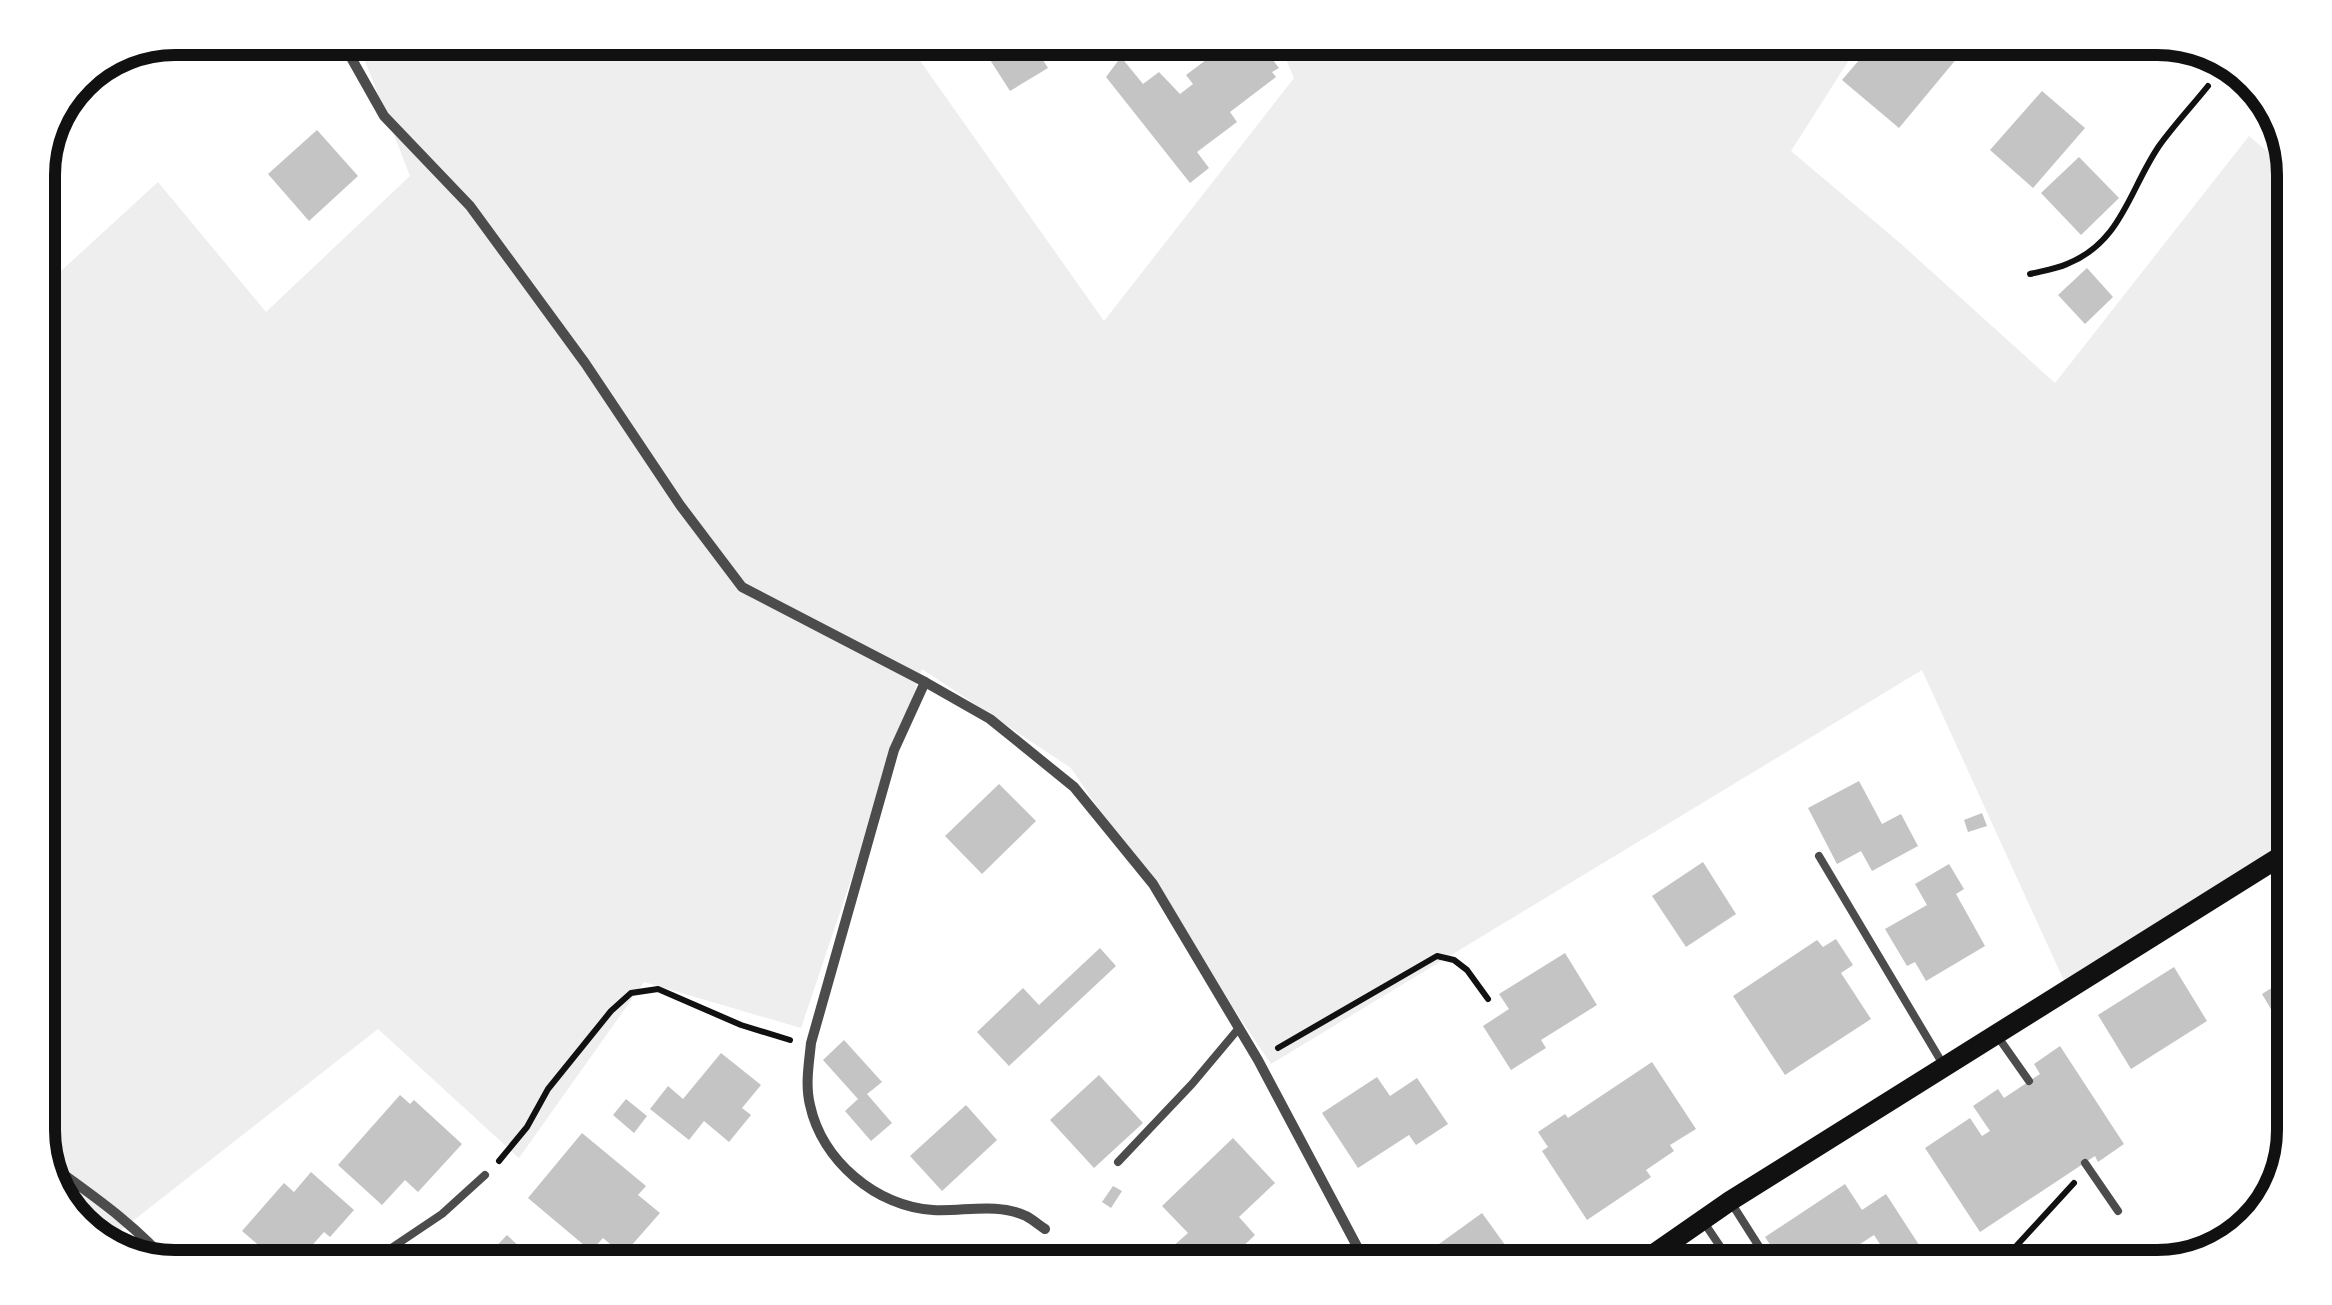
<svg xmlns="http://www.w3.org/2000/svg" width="2332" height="1305" viewBox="0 0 2332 1305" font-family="'DejaVu Sans',sans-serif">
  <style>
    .green { fill: #eee }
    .building { fill: #c4c4c4 }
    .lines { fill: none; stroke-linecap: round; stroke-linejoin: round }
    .path { stroke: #111; stroke-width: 6 }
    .service { stroke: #4c4c4c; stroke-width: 8 }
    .minor { stroke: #4c4c4c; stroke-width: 10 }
    .secondary { stroke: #111; stroke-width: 20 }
    .primary { stroke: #111; stroke-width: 25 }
    .rim { fill: none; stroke: #111; stroke-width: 12 }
  </style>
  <rect width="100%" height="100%" fill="#fff"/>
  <!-- green -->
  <path class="green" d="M356,38H904L1104,321L1294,78L1277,38H1863L1791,151L1900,243L2055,383L2249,136L2294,174V837L2065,983L1922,670L1271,1064L1071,768L922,669L801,1028L644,982L519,1158L378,1029L102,1245L60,1206L38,1139V292L158,182L266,312L410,176Z"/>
  <!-- building -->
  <g class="building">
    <path d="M976,38H1029L1048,68L1010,91Z"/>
    <path d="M1223,38H1256L1279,68L1272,72L1276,77L1230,112L1237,122L1197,152L1209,168L1190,183L1106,77L1121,57L1143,84L1159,72L1180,94L1193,84L1186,75L1226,45Z"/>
    <path d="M1878,38H1959L1968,45L1899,128L1842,80Z"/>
    <path d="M2042,91L2085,128L2033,188L1990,150Z"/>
    <path d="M317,130L358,176L309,221L268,174Z"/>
    <path d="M2079,157L2119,198L2081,235L2041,193Z"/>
    <path d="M2087,268L2113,297L2085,324L2058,295Z"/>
    <path d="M1859,781L1882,824L1901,814L1918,846L1872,871L1861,851L1837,864L1808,808Z"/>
    <path d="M999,784L1036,821L982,874L945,836Z"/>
    <path d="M1982,813L1987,826L1968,832L1964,820Z"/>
    <path d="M1703,862L1736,914L1686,947L1652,896Z"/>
    <path d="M1949,864L1964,889L1956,894L1985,946L1926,981L1915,962L1907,966L1885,929L1927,905L1915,884Z"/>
    <path d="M1836,939L1853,965L1841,973L1871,1019L1785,1075L1733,996L1817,940L1823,947Z"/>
    <path d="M1100,948L1116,966L1009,1066L977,1032L1023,988L1039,1005Z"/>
    <path d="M1565,953L1597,1005L1541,1040L1546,1048L1511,1070L1483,1026L1509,1009L1499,994Z"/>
    <path d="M2174,967L2207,1021L2131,1069L2098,1015Z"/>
    <path d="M2294,974V1048L2262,994Z"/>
    <path d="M844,1040L882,1082L867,1094L892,1123L871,1141L845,1111L858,1099L823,1060Z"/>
    <path d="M2060,1046L2124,1144L2098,1162L2095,1156L1980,1232L1925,1148L1970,1118L1982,1136L1990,1131L1973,1106L1998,1089L2004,1098L2040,1074L2034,1064Z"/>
    <path d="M721,1053L761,1085L742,1108L751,1115L729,1142L704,1121L689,1140L650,1109L668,1086L683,1099Z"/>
    <path d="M1652,1062L1696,1129L1670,1145L1674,1151L1646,1170L1651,1177L1587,1220L1542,1151L1548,1147L1538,1132L1565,1114L1568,1118Z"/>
    <path d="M1099,1075L1143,1123L1094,1168L1050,1120Z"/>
    <path d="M1377,1077L1390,1096L1417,1078L1448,1124L1416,1145L1409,1135L1358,1168L1322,1113Z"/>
    <path d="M400,1095L410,1104L414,1100L462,1144L418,1192L405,1180L382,1205L338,1165Z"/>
    <path d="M626,1099L647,1116L634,1133L613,1115Z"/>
    <path d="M966,1105L997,1140L942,1191L910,1156Z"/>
    <path d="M582,1133L646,1186L638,1195L660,1213L623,1255L603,1238L591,1251L528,1198Z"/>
    <path d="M1233,1138L1275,1183L1239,1217L1255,1235L1221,1267H1189L1171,1248L1188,1233L1162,1206Z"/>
    <path d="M311,1172L354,1210L330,1237L324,1232L293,1267H284L242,1231L284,1183L294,1192Z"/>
    <path d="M1845,1184L1862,1210L1886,1194L1923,1251L1898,1267H1895L1874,1235L1825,1267H1785L1765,1237Z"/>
    <path d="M1113,1186L1122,1191L1111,1208L1102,1202Z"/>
    <path d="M1482,1213L1521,1267H1439L1428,1252Z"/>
    <path d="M507,1235L541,1267H476Z"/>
  </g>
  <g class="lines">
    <!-- path -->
    <g class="path">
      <path d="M2030,274C2042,271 2056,269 2067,264C2122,242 2129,190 2159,146C2174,125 2192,106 2208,86"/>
      <path d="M1278,1048L1437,956L1454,960L1467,970L1488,999"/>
      <path d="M499,1161L527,1127L548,1089L611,1011L631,993L658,989L741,1025L790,1040"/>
      <path d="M1997,1267L2074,1183"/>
    </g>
    <!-- service -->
    <g class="service">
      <path d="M1094,49L1107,38"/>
      <path d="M1819,856L1944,1066"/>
      <path d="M1998,1037L2029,1081"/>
      <path d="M1118,1162L1192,1084L1239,1028"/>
      <path d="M2085,1163L2118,1211"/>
      <path d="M1732,1204L1772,1267"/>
      <path d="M1703,1221L1734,1267"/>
      <path d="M363,1267L442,1214L485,1175"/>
      <path d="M599,1267L605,1261"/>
    </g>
    <!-- minor -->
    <g class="minor">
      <path d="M340,38L384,116L470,206L585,363L680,505L742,587L925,682L990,719L1074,787L1153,884L1258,1060L1368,1267"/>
      <path d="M925,682L894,750L811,1043C809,1063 805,1085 810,1105C822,1161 877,1207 933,1210C963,1212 996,1202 1026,1216C1032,1219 1039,1225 1045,1229"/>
      <path d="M45,1161C89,1193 137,1225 171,1267"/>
    </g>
    <!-- secondary -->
    <path class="secondary" d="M1635,1267L1730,1201L2294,848"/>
    <!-- primary -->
    <path class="primary" d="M2218,54L2256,84"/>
  </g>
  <!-- crop -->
  <path d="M0 0H2332V1305H0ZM175 55H2157A120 120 0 0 1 2277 175V1130A120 120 0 0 1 2157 1250H175A120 120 0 0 1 55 1130V175A120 120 0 0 1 175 55Z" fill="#fff" fill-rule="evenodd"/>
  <path class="rim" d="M175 55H2157A120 120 0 0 1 2277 175V1130A120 120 0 0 1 2157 1250H175A120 120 0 0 1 55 1130V175A120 120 0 0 1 175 55Z"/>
</svg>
